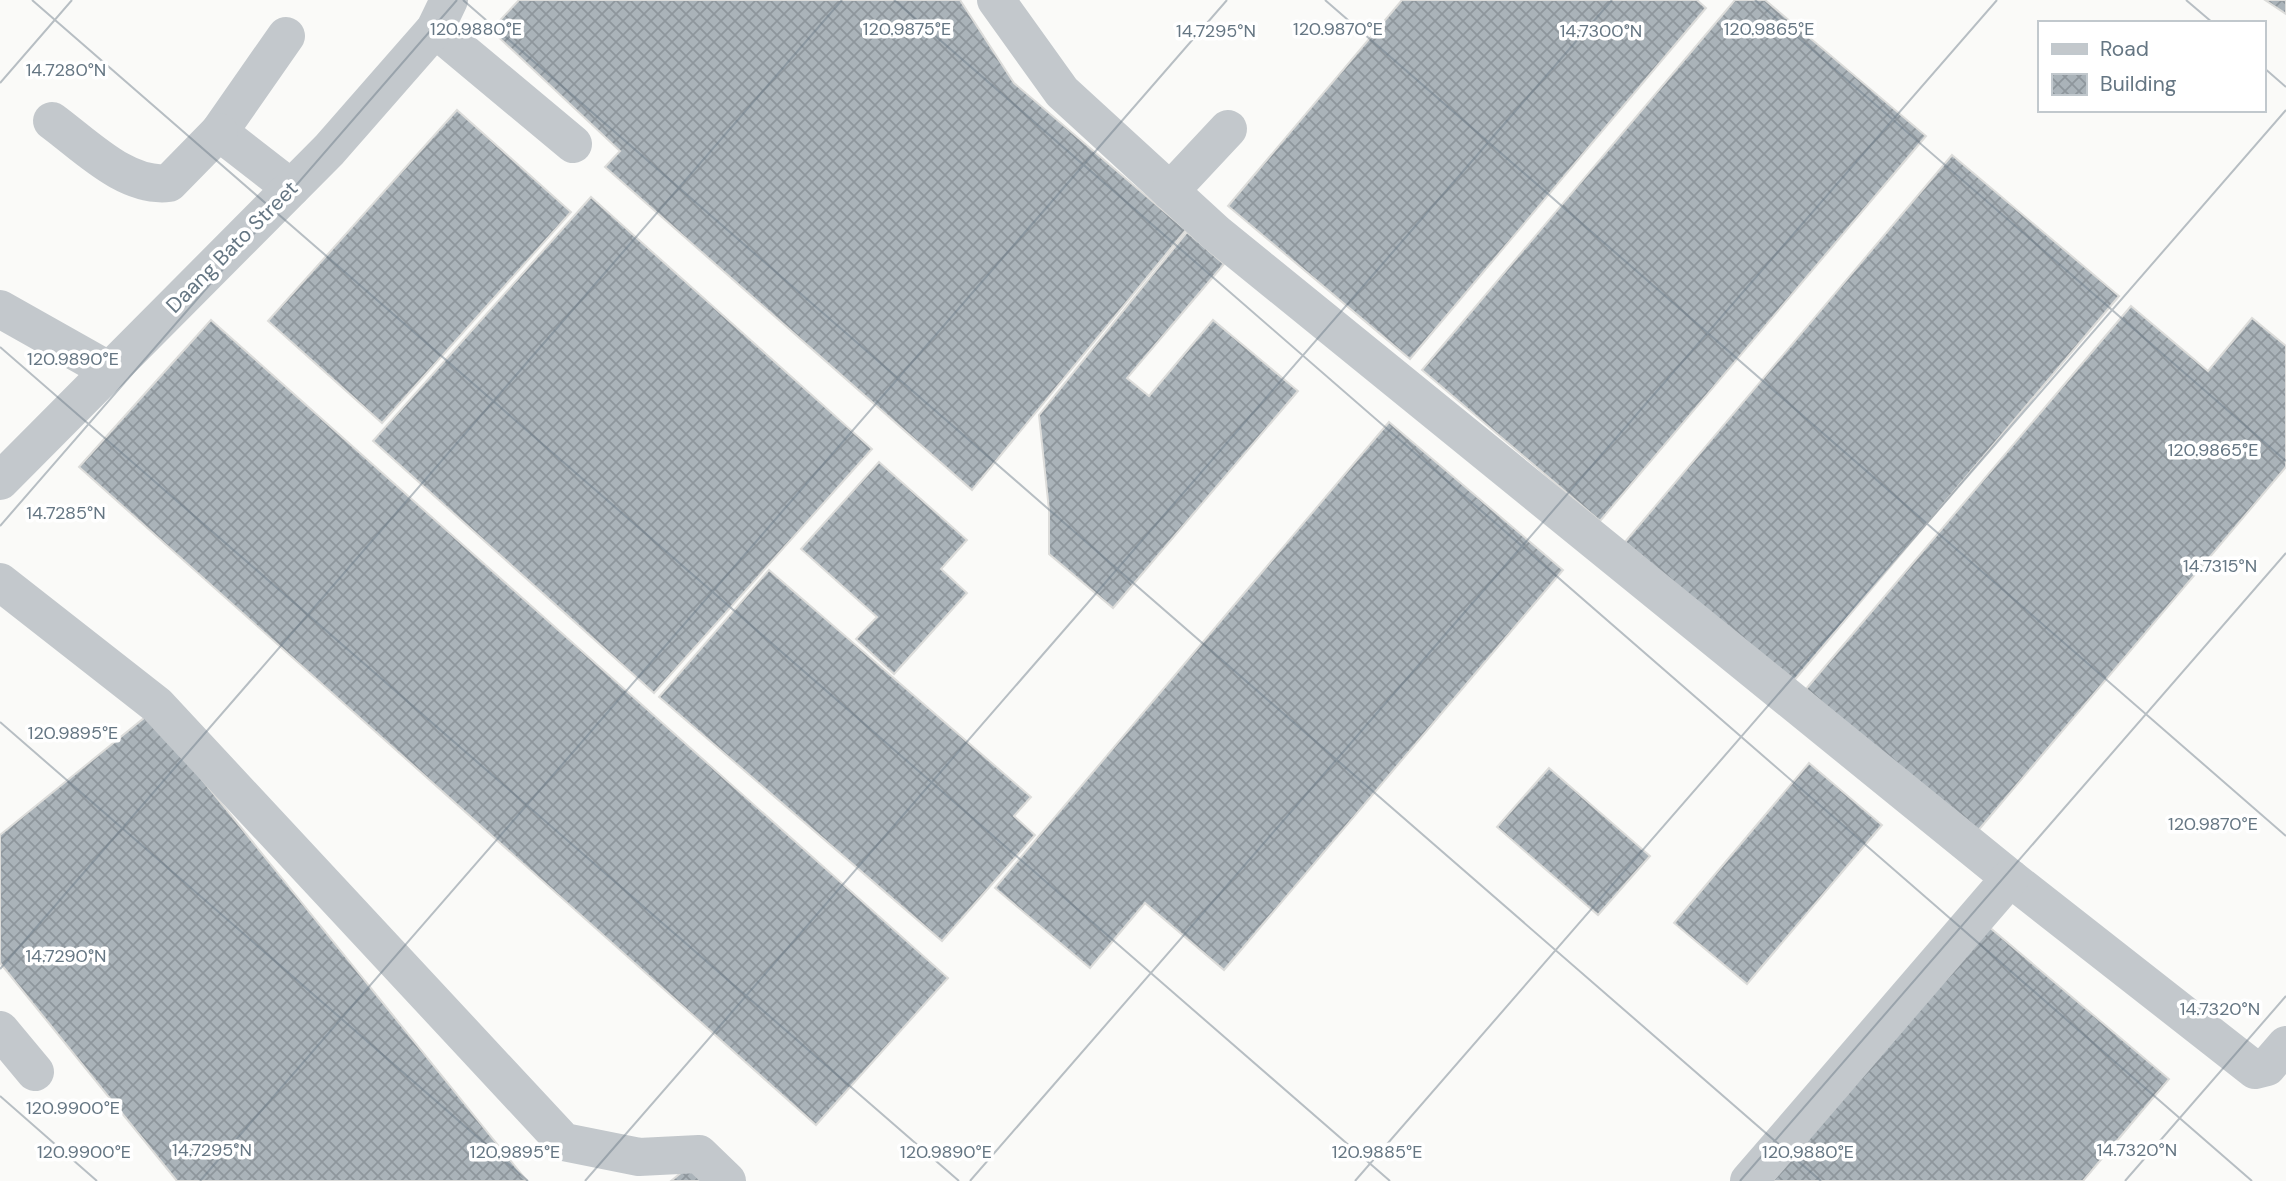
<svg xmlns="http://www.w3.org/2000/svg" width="2286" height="1181" viewBox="0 0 2286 1181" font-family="'DM Sans',sans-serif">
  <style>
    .building { fill: url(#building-cross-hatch); stroke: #dcdcda; stroke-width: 2 }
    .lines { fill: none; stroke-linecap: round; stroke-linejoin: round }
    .minor { stroke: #c3c8cc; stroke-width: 38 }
    .ticks { fill: none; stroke: #657683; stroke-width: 2; stroke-opacity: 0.45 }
    .labels { text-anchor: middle; stroke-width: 7; stroke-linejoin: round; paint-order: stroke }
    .street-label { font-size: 21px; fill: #657683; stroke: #fff }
    .ticks-label { font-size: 18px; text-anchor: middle; fill: #657683; stroke: #fff; stroke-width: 7; stroke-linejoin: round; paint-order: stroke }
  </style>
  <defs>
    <pattern id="building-cross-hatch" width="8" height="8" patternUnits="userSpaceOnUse" patternTransform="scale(1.75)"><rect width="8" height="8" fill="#aab3b9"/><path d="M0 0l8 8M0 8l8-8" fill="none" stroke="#8e969c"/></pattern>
  </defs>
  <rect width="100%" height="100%" fill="#fafaf8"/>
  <!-- building -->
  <g class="building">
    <path d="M519,0H960L1014,83L1186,230L972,490L605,167L620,151L491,30Z"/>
    <path d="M1402,0H1697L1706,8L1410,359L1228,206Z"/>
    <path d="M1735,0H1765L1926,136L1600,521L1422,370Z"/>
    <path d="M2265,0H2286V14Z"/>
    <path d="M457,110L571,212L382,423L268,321Z"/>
    <path d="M1952,155L2119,296L1792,683L1625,542Z"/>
    <path d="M591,197L872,449L654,693L373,441Z"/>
    <path d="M1187,232L1224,264L1127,378L1149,396L1213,320L1298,391L1113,608L1049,554V510L1039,415Z"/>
    <path d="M2131,306L2208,371L2252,318L2286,346V467L1976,833L1806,689Z"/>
    <path d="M211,320L948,978L816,1125L79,467Z"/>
    <path d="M1389,422L1563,570L1224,970L1145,903L1090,968L995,888Z"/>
    <path d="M879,462L967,540L941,569L967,593L894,674L856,639L877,617L801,549Z"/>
    <path d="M769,570L1031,797L1014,816L1035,835L942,941L659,697Z"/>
    <path d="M149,714L527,1181H177L0,963V835Z"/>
    <path d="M1809,763L1882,825L1747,984L1674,923Z"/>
    <path d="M1549,768L1650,856L1598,915L1497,827Z"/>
    <path d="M1988,926L2169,1079L2083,1181H1772Z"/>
    <path d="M694,1162L709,1181H671Z"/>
  </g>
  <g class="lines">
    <!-- minor -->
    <g class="minor">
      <path d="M996,0L1062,92L1216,233L2010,878L2255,1070L2267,1067L2286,1045"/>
      <path d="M435,29L573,144"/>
      <path d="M286,36L219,132L291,188"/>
      <path d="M52,121C86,146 126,188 169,183L219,132"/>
      <path d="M1170,191L1228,129"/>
      <path d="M0,309L110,371"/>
      <path d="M0,481L329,150L435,29L449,0"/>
      <path d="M0,582L157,705L564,1142L639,1157L699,1154L727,1181"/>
      <path d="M0,1030L35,1072"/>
      <path d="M1749,1181L2010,878"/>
    </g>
  </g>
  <!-- ticks -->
  <path class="ticks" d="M32,0L1390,1181M463,0L1821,1181M894,0L2252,1181M1325,0L2286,836M1755,0L2286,461M2186,0L2213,23M2263,67L2286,87M0,83L72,0M0,347L959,1181M0,526L457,0M0,722L528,1181M0,969L842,0M0,1096L97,1181M200,1181L1227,0M585,1181L1612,0M970,1181L1997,0M1355,1181L2286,110M1740,1181L2286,553M2125,1181L2286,996"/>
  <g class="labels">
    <!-- street labels -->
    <g class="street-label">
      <text transform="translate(232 247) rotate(-45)" y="7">Daang Bato Street</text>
    </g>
  </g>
  <g class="ticks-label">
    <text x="476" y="35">120.9880°E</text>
    <text x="907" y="35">120.9875°E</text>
    <text x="1338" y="35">120.9870°E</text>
    <text x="1769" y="35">120.9865°E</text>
    <text x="1216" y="37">14.7295°N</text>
    <text x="1601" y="37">14.7300°N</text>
    <text x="66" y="76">14.7280°N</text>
    <text x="73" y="365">120.9890°E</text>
    <text x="2213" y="456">120.9865°E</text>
    <text x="66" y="519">14.7285°N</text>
    <text x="2220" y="572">14.7315°N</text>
    <text x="73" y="739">120.9895°E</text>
    <text x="2213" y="830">120.9870°E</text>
    <text x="66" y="962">14.7290°N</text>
    <text x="2220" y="1015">14.7320°N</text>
    <text x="73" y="1114">120.9900°E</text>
    <text x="212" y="1156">14.7295°N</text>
    <text x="2137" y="1156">14.7320°N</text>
    <text x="84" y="1158">120.9900°E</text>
    <text x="515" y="1158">120.9895°E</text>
    <text x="946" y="1158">120.9890°E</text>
    <text x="1377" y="1158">120.9885°E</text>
    <text x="1808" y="1158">120.9880°E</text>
  </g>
  <!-- legend -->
  <rect x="2038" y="21" width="228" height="91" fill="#ffffff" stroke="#c1c8cd" stroke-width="2"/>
  <rect x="2052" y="44" width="35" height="10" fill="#c3c8cc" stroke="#c1c8cd" stroke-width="2"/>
  <text x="2100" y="56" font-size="21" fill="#657683">Road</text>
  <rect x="2052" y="74" width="35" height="21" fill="url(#building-cross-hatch)" stroke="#c1c8cd" stroke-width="2"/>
  <text x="2100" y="91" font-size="21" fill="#657683">Building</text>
</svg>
